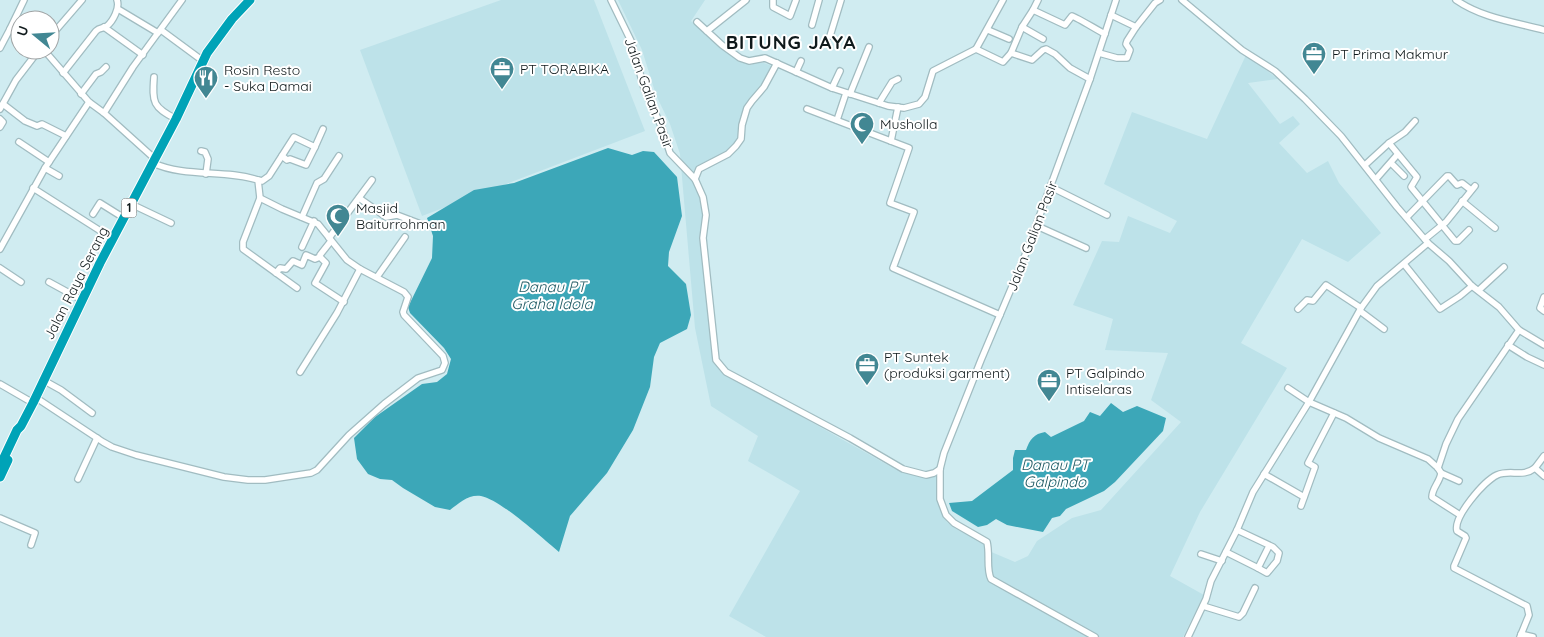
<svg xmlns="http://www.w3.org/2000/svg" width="1544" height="637" viewBox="0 0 1544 637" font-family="Quicksand,sans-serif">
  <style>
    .built { fill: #bde2e9 }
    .water { fill: #3ca7b8 }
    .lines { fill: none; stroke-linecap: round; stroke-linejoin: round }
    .minor-casing { stroke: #a1bcc1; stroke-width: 8 }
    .highway-casing { stroke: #fff; stroke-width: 11 }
    .minor { stroke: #fff; stroke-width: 5.5 }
    .highway { stroke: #00a3b7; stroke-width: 9 }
    .labels { text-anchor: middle; stroke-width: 4; stroke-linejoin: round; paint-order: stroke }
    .shield { fill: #fff; stroke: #575e5f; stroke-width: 1 }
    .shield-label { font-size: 12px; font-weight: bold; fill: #0f191b }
    .poi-label { font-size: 14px; fill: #0f191b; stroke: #fff; text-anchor: start }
    .street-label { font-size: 14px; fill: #0f191b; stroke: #fff }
    .water-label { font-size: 15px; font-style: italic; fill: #215b64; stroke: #fff }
    .district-label { font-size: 19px; font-weight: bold; letter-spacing: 1px; fill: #0f191b; stroke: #fff }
  </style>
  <rect width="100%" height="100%" fill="#d0ecf1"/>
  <!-- built -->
  <g class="built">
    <path d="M501,0H594L645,131L422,216L360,50Z"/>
    <path d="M618,0H705L691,21L737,60L751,65L759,61L772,66L758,91L748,101L743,114L740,137L728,150L719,156L700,164L694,170L695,185L700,196L704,215L700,232L714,361L720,371L895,469L922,477L936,476L938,502L943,516L947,522L956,529L983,542L989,551L1015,562L1028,556L1037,541L1072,518L1101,510L1181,422L1151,400L1168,353L1105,350L1113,319L1073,305L1102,241L1119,242L1128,216L1170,233L1177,221L1104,184L1132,112L1207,139L1246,55L1278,79L1248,83L1280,124L1293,116L1300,124L1279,143L1307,173L1328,161L1339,183L1381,233L1348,262L1302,239L1241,343L1287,368L1200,512L1170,576L1204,595L1183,637H766L729,616L800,491L748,461L758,436L711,406L695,328L680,154L670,124L656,95L642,50Z"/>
  </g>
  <!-- water -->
  <g class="water">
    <path d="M608,148L632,155L643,151L654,152L677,177L682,216L669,252L668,266L686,284L691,315L687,329L660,343L654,357L650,387L633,430L607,473L570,516L559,552C542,538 501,500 481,496C469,494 459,503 450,510L435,507L403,488L392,480L380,479L368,474L357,459L354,438L375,417L422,384L437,382L447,374L451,359L444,348L410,313L408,307L432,258L433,236L427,218L474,190L514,183Z"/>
    <path d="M1111,403L1123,412L1137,406L1166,418L1163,431L1115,482L1104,491L1066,509L1060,516L1052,518L1043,532L1007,525L996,519L987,525L978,527L952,511L949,503L972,501L1013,470V458L1015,450H1026C1030,439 1034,434 1045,432L1051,437L1084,421L1090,412L1100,416Z"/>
  </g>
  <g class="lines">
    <defs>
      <g id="minor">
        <path d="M611,0L631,41L644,88L662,128L670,153L695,179"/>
        <path d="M773,0V7L790,16L796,0"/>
        <path d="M1182,0L1242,50L1275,71L1305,99L1341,136L1397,207L1428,243L1449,261L1472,286L1499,307L1519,330L1544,345"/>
        <path d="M1456,0C1482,18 1514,22 1544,30"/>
        <path d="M118,9L158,33"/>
        <path d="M1033,10L1038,0"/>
        <path d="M1111,15L1136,27L1155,3L1160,0"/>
        <path d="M697,22L722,45L740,58L749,61L765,58L832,88L888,106L904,108L919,104L925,97L933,71L976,49L1003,62L1011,53L1032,60L1043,50L1046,49L1055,54L1070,68L1090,79"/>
        <path d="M812,25L819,0"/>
        <path d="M104,27L143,55"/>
        <path d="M1022,27L1043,39"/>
        <path d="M161,30L203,61"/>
        <path d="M988,30L1009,39"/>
        <path d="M707,31L746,0"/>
        <path d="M830,36L841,0"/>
        <path d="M20,37L10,29L24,0"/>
        <path d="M50,37L82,0"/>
        <path d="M0,48L10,29"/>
        <path d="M976,49L1003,0"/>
        <path d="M44,50L89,102L104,113L155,159"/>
        <path d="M1011,53L1022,27L1033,10L1065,25L1072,16C1078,18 1097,30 1105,34"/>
        <path d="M1099,53L1117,58H1127L1130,50L1126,44L1127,41L1136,27"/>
        <path d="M777,63L764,87L752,101L747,108L742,125L741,139L736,146L728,154L699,169L695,179L703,197L706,215L703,238L716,360L726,372L850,438L903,469L926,475L934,473L940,469"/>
        <path d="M796,72L801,61"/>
        <path d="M63,73L96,31C100,27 103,29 107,26C113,21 120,8 117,0"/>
        <path d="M154,77C152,103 153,107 176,119"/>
        <path d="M832,88L840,71"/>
        <path d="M81,94L96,74L101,72L106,67"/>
        <path d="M850,94L869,47"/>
        <path d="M879,103L892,82L898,79"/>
        <path d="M3,104L25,121L37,126L42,124L66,136"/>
        <path d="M0,109L16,80L39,50"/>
        <path d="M807,109L909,148L890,203L914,212L893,268L1000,315"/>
        <path d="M104,113L133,67L182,0"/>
        <path d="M0,119L3,122L0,127"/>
        <path d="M837,120L846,93"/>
        <path d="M1415,121L1405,132L1389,143L1417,177L1411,187L1455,241H1458L1469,230"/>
        <path d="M891,141L898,107"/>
        <path d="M19,142L49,162"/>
        <path d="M201,151L205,152L208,159L206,174"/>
        <path d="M282,156L287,160L290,159L306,165L315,147"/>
        <path d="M1391,163L1404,176"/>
        <path d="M1365,165L1389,143"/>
        <path d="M45,168L59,176"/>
        <path d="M1376,179L1397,155"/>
        <path d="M258,180L262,181L269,176L294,137L315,147L323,129"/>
        <path d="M1051,187L1107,215"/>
        <path d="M33,188L113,239"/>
        <path d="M260,198L243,242V249L297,288"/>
        <path d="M359,198L386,217L397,215L418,223"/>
        <path d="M1462,201L1495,228"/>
        <path d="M131,204L171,223"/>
        <path d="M93,214L100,203L124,218"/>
        <path d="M302,217L317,183L324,179L339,156"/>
        <path d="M1407,217L1447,176H1449L1457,185L1462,183L1471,190"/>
        <path d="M1037,226L1086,248"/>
        <path d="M329,238L372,180"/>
        <path d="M1425,239L1446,222L1475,186"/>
        <path d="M331,241L320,255V257L326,263L315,283L344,302"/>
        <path d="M302,247L314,221"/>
        <path d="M0,249L45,168L89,102"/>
        <path d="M1404,264L1440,309L1460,296L1472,286"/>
        <path d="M0,268L21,282"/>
        <path d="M276,273L280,268L286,269L293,261L302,265L306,255L315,259L320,257"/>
        <path d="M377,277L405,237"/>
        <path d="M49,282L82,300"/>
        <path d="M1479,290L1504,267"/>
        <path d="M1544,297L1540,308L1544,311"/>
        <path d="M1298,309L1307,300L1313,301L1326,285L1361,308"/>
        <path d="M1360,311L1384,329"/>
        <path d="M1508,345L1527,357L1544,365"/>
        <path d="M300,372L337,313L360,269"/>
        <path d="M43,380L61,390L92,413"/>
        <path d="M0,384L33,403"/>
        <path d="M1288,388L1309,402L1346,418L1379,438L1428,459L1438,468L1441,473C1440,482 1432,488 1432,497L1460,515"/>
        <path d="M35,397L103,442L112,447L136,455L224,477L248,480H265L311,473L317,470L349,435L384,404L418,378L442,370L445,363L443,356L404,315L403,312L408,297L404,292L360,269L347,260L318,224L282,209L260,198L258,180C224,169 186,178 153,163"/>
        <path d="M1544,456L1535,468L1544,476"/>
        <path d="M1438,468L1446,444L1458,419L1519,330"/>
        <path d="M1441,473L1459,481"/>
        <path d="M1264,474L1304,497"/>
        <path d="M78,479L97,438"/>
        <path d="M1301,506L1315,467L1308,463L1334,413"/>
        <path d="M0,518L35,533L31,545"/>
        <path d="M1237,530L1273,547L1279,553L1277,561L1267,573L1258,568L1269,546"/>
        <path d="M1226,552L1258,568"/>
        <path d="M1201,554L1222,561"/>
        <path d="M1203,606L1239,617L1243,613L1255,588"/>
        <path d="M1521,634L1533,637"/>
        <path d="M1095,637L991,579C986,569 990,554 987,542L954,523L946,515L940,499V469L944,453L981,360L1024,258L1090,79L1116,0"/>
        <path d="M1188,637L1206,599L1211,581L1237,530L1253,492L1309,402L1361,308L1377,286L1428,243"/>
        <path d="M1520,637L1529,615L1527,606L1454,568V566L1466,538L1465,536L1457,531C1453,517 1484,481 1497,475C1511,469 1522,478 1535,468"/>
      </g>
      <g id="highway">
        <path d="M0,466L17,430L21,426L33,403L100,263L176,119L207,53L232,19L250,0"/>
        <path d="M0,477L8,460"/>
      </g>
    </defs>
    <!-- minor casing -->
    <use href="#minor" class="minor-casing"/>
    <!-- highway casing -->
    <use href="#highway" class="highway-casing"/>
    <!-- minor -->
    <use href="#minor" class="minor"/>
    <!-- highway -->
    <use href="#highway" class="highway"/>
  </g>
  <!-- icons -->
  <defs>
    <symbol id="office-pin" viewBox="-11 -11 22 30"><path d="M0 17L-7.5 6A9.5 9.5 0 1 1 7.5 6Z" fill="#428793" stroke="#fff"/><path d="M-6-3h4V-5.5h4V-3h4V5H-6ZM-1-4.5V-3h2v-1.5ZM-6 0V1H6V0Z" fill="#fff"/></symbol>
    <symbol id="restaurant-pin" viewBox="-11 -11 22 30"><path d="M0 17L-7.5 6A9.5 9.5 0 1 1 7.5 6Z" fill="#428793" stroke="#fff"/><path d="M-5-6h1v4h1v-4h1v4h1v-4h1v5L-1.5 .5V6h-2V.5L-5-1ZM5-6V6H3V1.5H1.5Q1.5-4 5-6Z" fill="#fff"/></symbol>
    <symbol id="mosque-pin" viewBox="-11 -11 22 30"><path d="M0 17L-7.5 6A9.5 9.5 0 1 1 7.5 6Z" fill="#428793" stroke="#fff"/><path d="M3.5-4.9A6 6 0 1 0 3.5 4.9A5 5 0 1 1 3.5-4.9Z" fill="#fff"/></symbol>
  </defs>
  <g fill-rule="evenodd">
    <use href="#office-pin" x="1300" y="40" width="28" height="38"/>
    <use href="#office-pin" x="488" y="55" width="28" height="38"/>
    <use href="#restaurant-pin" x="192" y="64" width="28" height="38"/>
    <use href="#mosque-pin" x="848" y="110" width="28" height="38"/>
    <use href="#mosque-pin" x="324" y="202" width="28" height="38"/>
    <use href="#office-pin" x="853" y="351" width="28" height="38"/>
    <use href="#office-pin" x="1035" y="367" width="28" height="38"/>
  </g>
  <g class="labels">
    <!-- shield labels -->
    <rect class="shield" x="121.5" y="198.5" width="15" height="19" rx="4"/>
    <g class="shield-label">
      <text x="129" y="212">1</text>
    </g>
    <!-- poi labels -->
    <g class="poi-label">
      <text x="1332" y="59">PT Prima Makmur</text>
      <text x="520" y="74">PT TORABIKA</text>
      <text x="224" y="75">Rosin Resto<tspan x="224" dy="16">- Suka Damai</tspan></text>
      <text x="880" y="129">Musholla</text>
      <text x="356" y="213">Masjid<tspan x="356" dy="16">Baiturrohman</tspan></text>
      <text x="884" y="362">PT Suntek<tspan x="884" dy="16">(produksi garment)</tspan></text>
      <text x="1066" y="378">PT Galpindo<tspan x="1066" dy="16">Intiselaras</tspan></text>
    </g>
    <!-- street labels -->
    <g class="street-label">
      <text transform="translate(649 93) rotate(70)" y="5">Jalan Galian Pasir</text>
      <text transform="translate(1032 236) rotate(-69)" y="5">Jalan Galian Pasir</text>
      <text transform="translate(76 283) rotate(-63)" y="5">Jalan Raya Serang</text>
    </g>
    <!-- water labels -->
    <g class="water-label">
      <text x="552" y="292">Danau PT<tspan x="552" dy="17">Graha Idola</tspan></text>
      <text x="1055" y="470">Danau PT<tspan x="1055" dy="17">Galpindo</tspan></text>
    </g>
    <!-- district labels -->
    <g class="district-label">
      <text x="791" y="49">BITUNG JAYA</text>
    </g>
  </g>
  <!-- north arrow -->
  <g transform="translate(35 35) rotate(288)"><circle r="24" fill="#ffffff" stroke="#9fa3a4"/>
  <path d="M0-4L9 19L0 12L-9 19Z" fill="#428793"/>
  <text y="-8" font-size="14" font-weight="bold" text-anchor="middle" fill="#0f191b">U</text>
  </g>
</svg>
